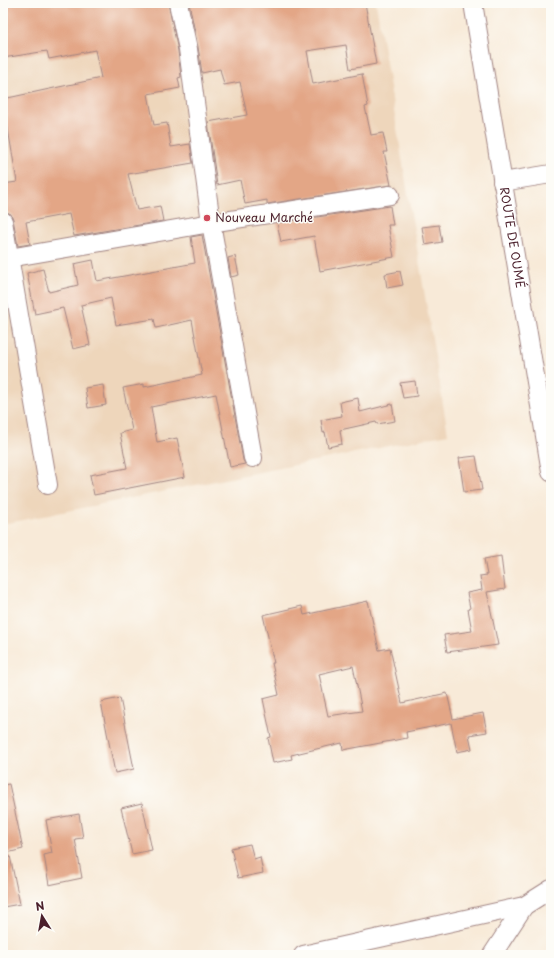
<svg xmlns="http://www.w3.org/2000/svg" width="554" height="958" viewBox="0 0 554 958" font-family="'Playpen Sans',sans-serif">
  <style>
    .built { fill: #eed6bb }
    .building { fill: #e3a686; fill-rule: evenodd }
    .lines { fill: none; stroke-linecap: round; stroke-linejoin: round }
    .minor-casing { stroke: #a18482; stroke-width: 20 }
    .minor { stroke: #fff; stroke-width: 18 }
    .poi-dot { fill: #d1495b; stroke: #fdfcf7; stroke-width: 1.5 }
    .labels { text-anchor: middle; stroke-width: 3; stroke-linejoin: round; paint-order: stroke }
    .poi-label { font-size: 12px; fill: #4a1f2b; stroke: #fdfcf7; text-anchor: start }
    .street-label { font-size: 12px; fill: #4a1f2b; stroke: #fdfcf7 }
  </style>
  <rect width="100%" height="100%" fill="#fdfcf7"/>
  <filter id="ink" filterUnits="userSpaceOnUse"><feTurbulence type="fractalNoise" baseFrequency=".025" numOctaves="2"/><feDisplacementMap in="SourceGraphic" scale="8" xChannelSelector="R" yChannelSelector="G"/><feConvolveMatrix kernelMatrix="1 2 1 2 8 2 1 2 1" color-interpolation-filters="sRGB"/></filter>
  <filter id="wash" filterUnits="userSpaceOnUse"><feTurbulence type="fractalNoise" baseFrequency=".012" numOctaves="4" result="noise"/><feDisplacementMap in="SourceGraphic" scale="16" xChannelSelector="R" yChannelSelector="G"/><feGaussianBlur stdDeviation="0.9" result="paint"/><feColorMatrix in="noise" values="0 0 0 0 0 0 0 0 0 0 0 0 0 0 0 0 0 1.4 0 .05"/><feComposite in="paint" operator="in"/></filter>
  <g filter="url(#wash)">
    <rect width="100%" height="100%" fill="#f8ead8"/>
    <!-- built -->
    <path class="built" d="M3,3H376L448,434L3,524Z"/>
    <g id="blocks">
      <!-- building -->
      <g class="building">
        <path d="M3,3H168L178,51L181,77L178,78L180,88L148,94L154,125L167,123L171,147L190,144L193,163L128,174L137,210L160,206L163,221L74,236L69,214L26,222L30,244L18,246L13,219L11,214L4,211L3,204V184L17,182L3,99L101,78L95,50L49,59L47,51L3,58Z"/>
        <path d="M189,3H365L376,64L350,69L346,45L307,51L313,84L362,74L368,106L365,107L371,135L383,133L387,152H384L391,185L267,204V200L245,204L240,180L217,185L208,122L247,115L240,82L224,85L220,69L202,73L198,47Z"/>
        <path d="M390,206L393,225H388L394,257L320,271L314,236L281,242L277,223Z"/>
        <path d="M439,225L442,242L425,245L422,227Z"/>
        <path d="M202,235L243,460L245,464L230,467L216,394L151,407L157,442L177,438L185,477L94,495L90,475L127,468L120,433L132,430L123,388L144,384V387L202,375L192,320L156,328L154,319L116,325L111,298L81,305L90,345L73,349L63,308L35,314L27,273L43,269L49,292L78,285L74,264L93,260L97,281L195,263L191,237Z"/>
        <path d="M235,256L239,275L231,277L228,258Z"/>
        <path d="M400,271L403,285L387,288L385,274Z"/>
        <path d="M415,381L417,396L403,398L400,383Z"/>
        <path d="M103,385L106,405L88,408L85,388Z"/>
        <path d="M358,398L360,412L392,404L395,421L377,424L376,422L340,430L342,444L328,447L325,432L323,433L321,420L342,416L340,402Z"/>
        <path d="M476,456L482,490L464,492L459,458Z"/>
        <path d="M501,556L505,589L487,592L498,645L447,652L444,635L472,631L468,609L470,608L467,593L482,590L480,576L487,575L484,559Z"/>
        <path d="M368,601L379,650L390,648L402,703L447,693L453,719L483,713L487,732L469,735L472,749L457,752L451,723L406,732L407,738L343,750L342,743L291,755L292,759L273,763L268,738L271,737L263,699L279,695L272,663H274L263,615L302,606L304,615ZM353,666L362,711L328,716L319,674Z"/>
        <path d="M120,698L134,769L115,773L101,702Z"/>
        <path d="M9,784L23,849L3,854V785Z"/>
        <path d="M142,803L152,850L132,854L121,808Z"/>
        <path d="M79,814L83,838L75,839L82,878L49,885L44,855L52,853L46,820Z"/>
        <path d="M250,844L254,859L260,857L263,873L238,878L231,848Z"/>
        <path d="M10,856L20,904L3,907V857Z"/>
      </g>
    </g>
  </g>
  <g filter="url(#ink)">
    <use href="#blocks" fill-opacity="0" stroke="#a18482" stroke-width="1"/>
    <g class="lines">
      <defs>
        <g id="minor">
          <path d="M178,3L188,49L211,223L253,458"/>
          <path id="s1" d="M473,3L551,472"/>
          <path d="M502,182L551,174"/>
          <path d="M3,221L48,485"/>
          <path d="M3,259L211,223L390,195"/>
          <path d="M303,955L524,906L551,889"/>
          <path d="M492,955L524,906"/>
        </g>
      </defs>
      <!-- minor casing -->
      <use href="#minor" class="minor-casing"/>
      <!-- minor -->
      <use href="#minor" class="minor"/>
    </g>
  </g>
  <!-- markers -->
  <circle class="poi-dot" cx="207" cy="218" r="4"/>
  <g class="labels">
    <!-- poi labels -->
    <g class="poi-label">
      <text x="215" y="222">Nouveau Marché</text>
    </g>
    <!-- street labels -->
    <g class="street-label">
      <text dy="4" stroke="none"><textPath href="#s1" startOffset="238">ROUTE DE OUMÉ</textPath></text>
    </g>
  </g>
  <!-- margin -->
  <rect width="554" height="958" fill="none" stroke="#fdfcf7" stroke-width="16"/>
  <!-- north arrow -->
  <g transform="translate(42 916) rotate(349)" stroke="#fdfcf7" stroke-width="3" paint-order="stroke">
  <path d="M0-3L7 15L0 10L-7 15Z" fill="#4a1f2b"/>
  <text y="-6" font-size="11" font-weight="bold" text-anchor="middle" fill="#4a1f2b">N</text>
  </g>
</svg>
